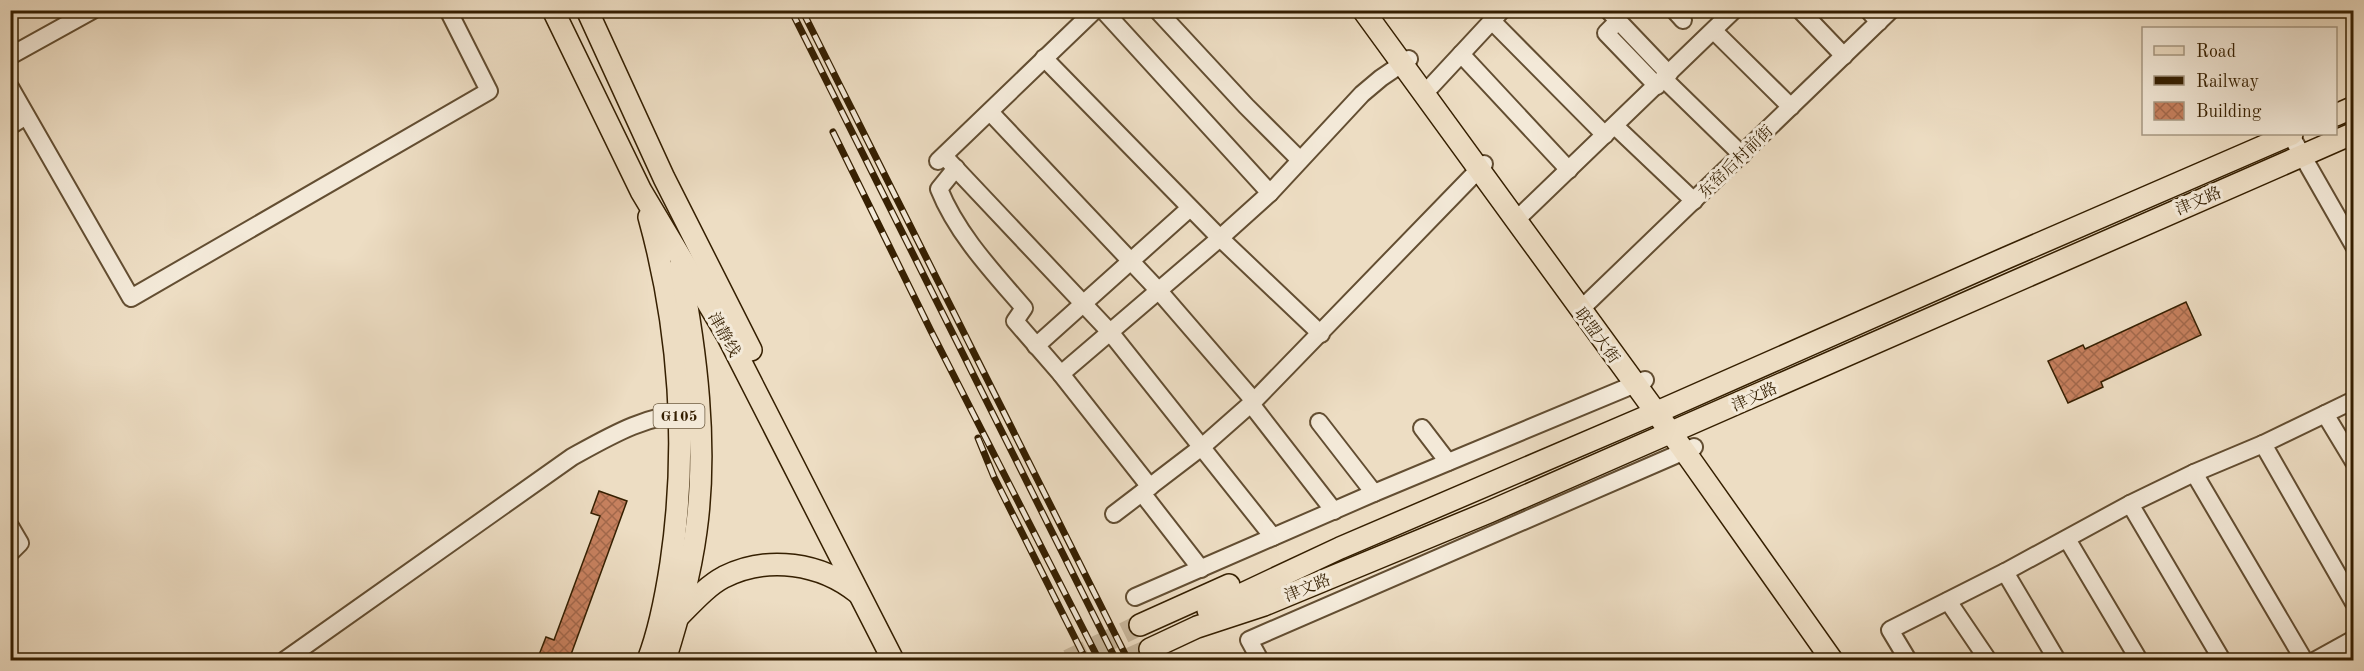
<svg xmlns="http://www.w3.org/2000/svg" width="2364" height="671" viewBox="0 0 2364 671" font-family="'Old Standard TT','Noto Serif SC',serif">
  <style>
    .building { fill: url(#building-cross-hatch); stroke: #351f01; stroke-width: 1.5 }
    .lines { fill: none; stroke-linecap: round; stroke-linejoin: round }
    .major-tunnel { stroke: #c8b79c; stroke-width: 21; stroke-dasharray: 21 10; stroke-linecap: butt }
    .minor-casing { stroke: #634e32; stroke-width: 20 }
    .major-casing { stroke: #351f01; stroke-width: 24 }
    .minor { stroke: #f3e9d8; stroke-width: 16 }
    .major { stroke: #edddc3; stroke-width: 21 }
    .rail-casing { stroke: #351f01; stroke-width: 7 }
    .rail { stroke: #f3e9d8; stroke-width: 4.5; stroke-dasharray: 14; stroke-linecap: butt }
    .labels { text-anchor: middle; stroke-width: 6; stroke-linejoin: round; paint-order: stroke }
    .shield { fill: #f3e9d8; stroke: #6e5c42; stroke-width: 1.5 }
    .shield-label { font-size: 15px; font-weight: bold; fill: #351f01 }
    .street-label { font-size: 16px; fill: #351f01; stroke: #f3e9d8 }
  </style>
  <defs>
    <pattern id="building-cross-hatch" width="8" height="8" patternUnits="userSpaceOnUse" patternTransform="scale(1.5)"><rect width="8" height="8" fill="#c6805e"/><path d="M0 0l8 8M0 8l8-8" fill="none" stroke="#a2684b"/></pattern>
  </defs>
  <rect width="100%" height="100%" fill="#edddc3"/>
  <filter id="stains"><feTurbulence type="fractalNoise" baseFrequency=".00333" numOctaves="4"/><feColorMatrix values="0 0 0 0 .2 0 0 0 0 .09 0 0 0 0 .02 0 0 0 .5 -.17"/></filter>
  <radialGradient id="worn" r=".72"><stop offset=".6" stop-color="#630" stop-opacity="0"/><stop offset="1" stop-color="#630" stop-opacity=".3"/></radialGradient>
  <!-- building -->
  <g class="building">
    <path d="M2186,302L2201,335L2101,382L2103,387L2068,403L2048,361L2083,345L2085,349Z"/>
    <path d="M599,491L627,501L569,660H537L546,637L554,640L600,516L591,513Z"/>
  </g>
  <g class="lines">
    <!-- major-tunnel -->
    <g class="major-tunnel">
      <path d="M1068,660L1140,625"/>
      <path d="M1125,660L1150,649"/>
    </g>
    <defs>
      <g id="minor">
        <path d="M1103,10L1270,193"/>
        <path d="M1157,10L1246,106L1300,160"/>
        <path d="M1608,10L1669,74"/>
        <path d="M1674,10L1683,20"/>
        <path d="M1800,10L1844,56"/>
        <path d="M1868,10L1879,22"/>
        <path d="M1492,21L1605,135"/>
        <path d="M1618,21L1606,33L1657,86"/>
        <path d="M1714,31L1791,107"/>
        <path d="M1461,54L1569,170"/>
        <path d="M10,56L93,10"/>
        <path d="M1044,58L1220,238L1321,334"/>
        <path d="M1664,79L1742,155"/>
        <path d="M10,87L131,298L489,91L448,10"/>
        <path d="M1423,95L1502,10"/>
        <path d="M990,112L1159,291L1254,401"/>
        <path d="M10,126L26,116"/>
        <path d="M1615,126L1694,201"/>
        <path d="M2290,134L2354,246"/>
        <path d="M944,156L1110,332L1273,537"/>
        <path d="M938,161L1095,10"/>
        <path d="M956,168L939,189C957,234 993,272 1024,308L1015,321L1061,374L1150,487"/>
        <path d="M1515,221L1734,10"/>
        <path d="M1580,310L1891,10"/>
        <path d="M1036,346L1190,208"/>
        <path d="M1061,374L1220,238L1270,193L1362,94L1381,78L1409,59"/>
        <path d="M1251,404L1334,511"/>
        <path d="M2325,414L2354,462"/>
        <path d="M1319,422L1374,493"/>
        <path d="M1422,428L1448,462"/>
        <path d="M2263,444L2354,603"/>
        <path d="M2194,473L2304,660"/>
        <path d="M1142,493L1201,569"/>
        <path d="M2130,504L2222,660"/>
        <path d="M1114,514L1203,446L1254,401L1484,164"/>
        <path d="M10,526L20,543L10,553"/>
        <path d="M2067,539L2139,660"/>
        <path d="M2005,572L2057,660"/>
        <path d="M1135,597L1374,493L1645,380"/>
        <path d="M1948,601L1988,660"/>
        <path d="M285,660L572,457C610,436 647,414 691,413"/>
        <path d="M1260,660L1249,640L1694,447"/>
        <path d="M1908,660L1890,630L2005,572L2130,504L2194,473L2263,444L2354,400"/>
        <path d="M2316,660L2354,639"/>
      </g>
      <g id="major">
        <path d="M553,10L641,191L727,335L893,660"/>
        <path d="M587,10L664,178L751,350"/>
        <path d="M1363,10L1690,459L1832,660"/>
        <path d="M2336,115L2354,107"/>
        <path d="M1208,610L1340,548L1655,413L2006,258L2292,134"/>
        <path d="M679,616C693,602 707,586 724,577C768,555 821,563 858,593"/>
        <path d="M1140,625L1229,585"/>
        <path d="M1150,649L1197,627L1264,605L1489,512L2354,133"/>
        <path d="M648,660C660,629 666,596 671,563C688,448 680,329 649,217"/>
        <path d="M665,660C678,618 690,576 696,531C708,445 696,351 680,267"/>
      </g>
    </defs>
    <!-- minor casing -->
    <use href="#minor" class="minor-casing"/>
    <!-- major casing -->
    <use href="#major" class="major-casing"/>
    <!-- minor -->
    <use href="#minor" class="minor"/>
    <!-- major -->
    <use href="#major" class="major"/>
    <defs>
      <g id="rail">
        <path d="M791,10L1116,660"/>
        <path d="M802,10L1128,660"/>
        <path d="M833,132L931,331L1099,660"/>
        <path d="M978,438L994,477L1086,660"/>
      </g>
    </defs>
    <!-- rail casing -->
    <use href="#rail" class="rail-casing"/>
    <!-- rail -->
    <use href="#rail" class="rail"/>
  </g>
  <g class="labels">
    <!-- shield labels -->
    <rect class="shield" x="653.5" y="404" width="51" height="24" rx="4.5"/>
    <g class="shield-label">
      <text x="679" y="421">G105</text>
    </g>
    <!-- street labels -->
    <g class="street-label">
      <text transform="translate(1735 161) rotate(-44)" y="6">东窑后村前街</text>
      <text transform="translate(2198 200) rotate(-23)" y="6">津文路</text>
      <text transform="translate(725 334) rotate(61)" y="6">津静线</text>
      <text transform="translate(1598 335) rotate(54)" y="6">联盟大街</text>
      <text transform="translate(1754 396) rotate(-24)" y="6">津文路</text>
      <text transform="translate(1307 587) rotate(-22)" y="6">津文路</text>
    </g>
  </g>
  <!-- margin -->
  <rect width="2364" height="671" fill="none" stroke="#edddc3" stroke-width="36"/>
  <rect x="12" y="12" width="2340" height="647" fill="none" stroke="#351f01" stroke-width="3"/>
  <rect x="18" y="18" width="2328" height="635" fill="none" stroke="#351f01" stroke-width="1.5"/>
  <!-- legend -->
  <rect x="2142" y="27" width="195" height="108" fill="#f3e9d8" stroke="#a79882" stroke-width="1.5"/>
  <rect x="2154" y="46" width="30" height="9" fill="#edddc3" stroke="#a79882" stroke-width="1.5"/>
  <text x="2196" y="57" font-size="18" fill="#351f01">Road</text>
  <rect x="2154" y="76" width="30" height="9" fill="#351f01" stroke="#a79882" stroke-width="1.5"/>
  <text x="2196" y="87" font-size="18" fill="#351f01">Railway</text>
  <rect x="2154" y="102" width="30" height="18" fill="url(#building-cross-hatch)" stroke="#a79882" stroke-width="1.5"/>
  <text x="2196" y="117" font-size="18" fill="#351f01">Building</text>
  <rect width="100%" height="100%" filter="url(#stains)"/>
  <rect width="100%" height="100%" fill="url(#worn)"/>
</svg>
